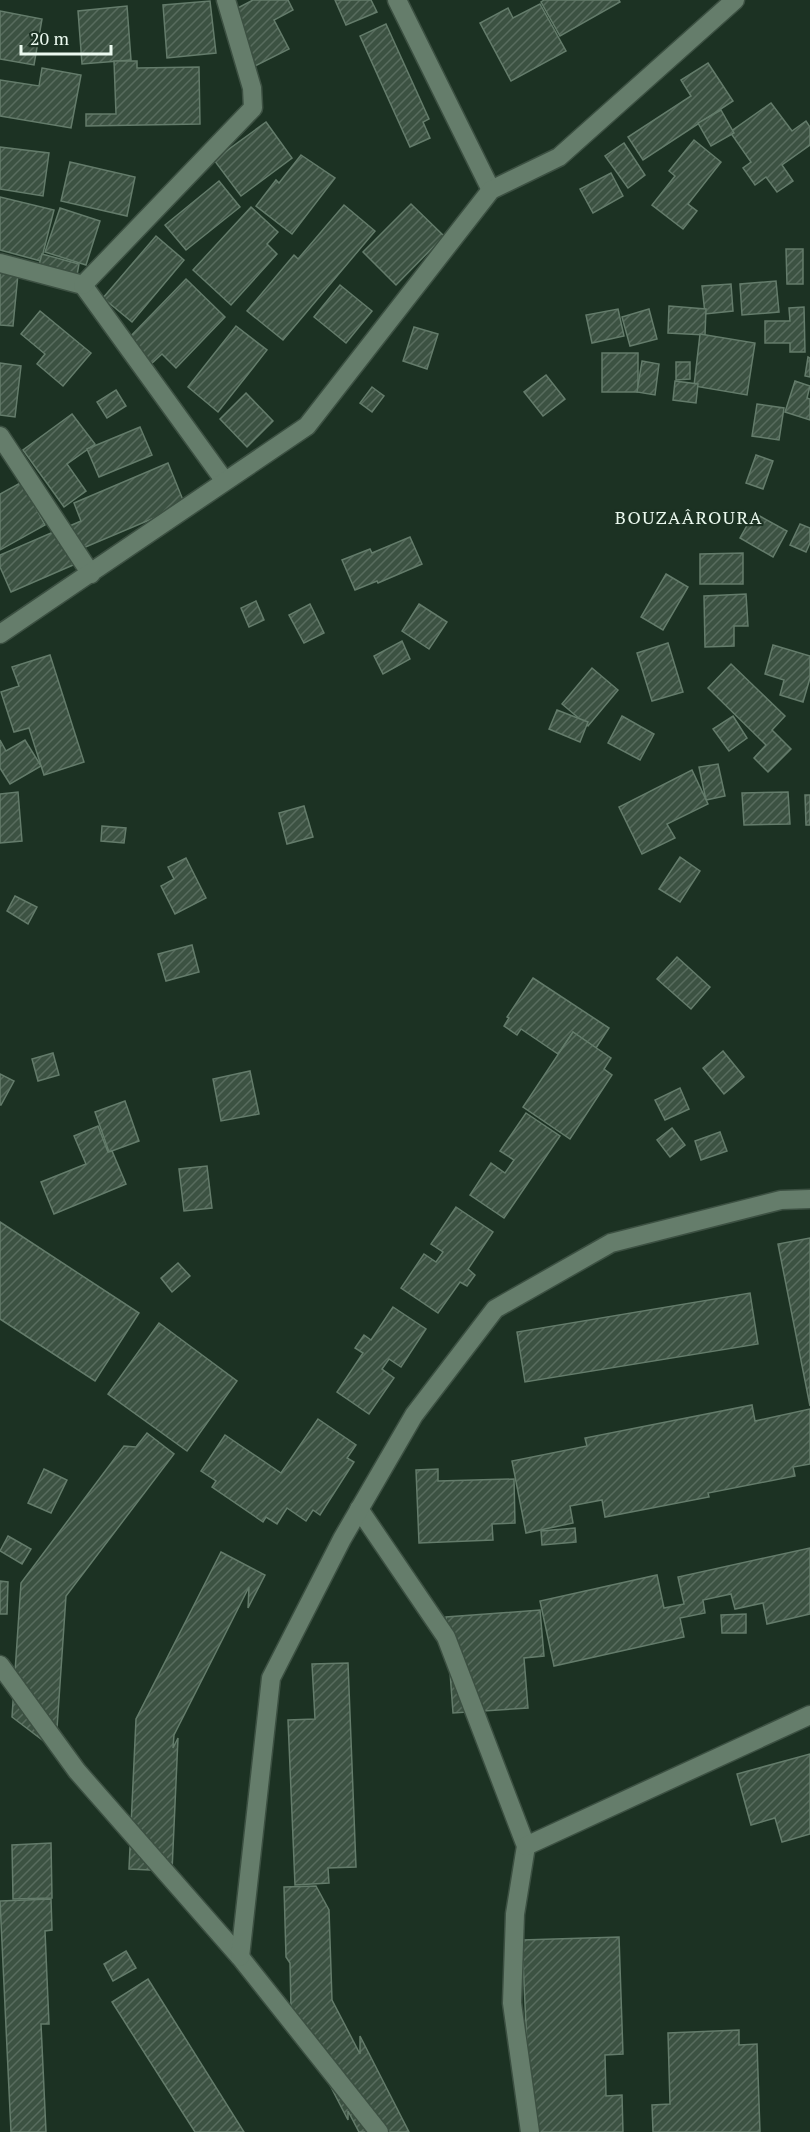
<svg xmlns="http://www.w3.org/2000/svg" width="810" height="2132" viewBox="0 0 810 2132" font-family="'PT Serif',serif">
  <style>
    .building { fill: url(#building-hatch); stroke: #647c6b; stroke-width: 1.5 }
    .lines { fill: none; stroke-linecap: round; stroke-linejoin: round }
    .minor-casing { stroke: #3c5042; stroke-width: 21 }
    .minor { stroke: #657d6b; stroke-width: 18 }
    .labels { text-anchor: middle; stroke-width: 4.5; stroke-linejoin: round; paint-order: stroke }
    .neighbourhood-label { font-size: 18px; letter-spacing: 1.5px; fill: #ebf9ef; stroke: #1c3223 }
  </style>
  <defs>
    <pattern id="building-hatch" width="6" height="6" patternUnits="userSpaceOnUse" patternTransform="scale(1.5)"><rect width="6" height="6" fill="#3c5242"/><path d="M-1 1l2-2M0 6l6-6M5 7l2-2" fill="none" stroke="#586c5e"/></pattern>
  </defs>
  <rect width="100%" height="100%" fill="#1c3223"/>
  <!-- building -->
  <g class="building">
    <path d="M253,0H288L293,10L274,20L289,49L255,66L228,13Z"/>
    <path d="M335,0H371L377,12L346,25Z"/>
    <path d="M544,0H619L620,2L560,36L541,2Z"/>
    <path d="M210,1L216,53L167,58L163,5Z"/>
    <path d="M540,4L566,51L511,81L480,23L508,8L513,18Z"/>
    <path d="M127,6L131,60L82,64L78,11Z"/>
    <path d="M0,11L42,19L34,65L0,59Z"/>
    <path d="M386,24L429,119L423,122L430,138L410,147L360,36Z"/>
    <path d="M114,61H137V68L199,67L200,124L86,126V114H116Z"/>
    <path d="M708,63L733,101L643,160L628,137L691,96L681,80Z"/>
    <path d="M42,68L81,75L71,128L0,116V80L39,86Z"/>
    <path d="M771,103L792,131L806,121L810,127V145L782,165L793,181L777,192L766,177L755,185L743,168L751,162L730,132Z"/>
    <path d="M721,110L734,133L711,146L698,123Z"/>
    <path d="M266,122L292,158L241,196L214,160Z"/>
    <path d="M694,140L721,162L688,204L697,211L683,229L652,205L675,176L669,171Z"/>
    <path d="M624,143L645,175L628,188L605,156Z"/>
    <path d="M0,147L49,153L43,196L0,189Z"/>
    <path d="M301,155L335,178L292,234L256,206L276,180L279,183Z"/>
    <path d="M70,162L135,177L127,216L61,201Z"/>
    <path d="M611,173L623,196L593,213L580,189Z"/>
    <path d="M219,181L240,207L186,250L165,225Z"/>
    <path d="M0,197L54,210L41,261L0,250Z"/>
    <path d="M411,204L444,236L396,285L363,252Z"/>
    <path d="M344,205L375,231L283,340L247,311L294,255L298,259Z"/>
    <path d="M251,207L278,232L267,244L277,254L231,305L193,270Z"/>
    <path d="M60,208L100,221L86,265L45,252Z"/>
    <path d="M156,236L184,260L132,322L103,298Z"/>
    <path d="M786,249H803V284H787Z"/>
    <path d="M42,254L79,264L77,275L39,265Z"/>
    <path d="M0,272L18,274L13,326L0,325Z"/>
    <path d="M186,279L225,317L176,368L162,354L150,365L126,341Z"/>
    <path d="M776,281L779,312L742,315L740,284Z"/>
    <path d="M731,284L733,311L705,314L702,286Z"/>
    <path d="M340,285L372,311L346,343L314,317Z"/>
    <path d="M669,306L706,309L705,335L668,333Z"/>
    <path d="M804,307L805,352H790V343H765V321H790L789,308Z"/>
    <path d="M618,309L624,336L592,343L586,315Z"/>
    <path d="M649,309L657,339L630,346L622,317Z"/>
    <path d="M40,311L91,353L63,386L37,364L45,354L21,334Z"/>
    <path d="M236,326L267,350L218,412L188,387Z"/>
    <path d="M414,327L438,334L427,369L403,361Z"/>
    <path d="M700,334L755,343L747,395L694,386Z"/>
    <rect x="602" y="353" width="36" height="39"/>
    <path d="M808,357L810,358V377L805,376Z"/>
    <path d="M642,361L659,364L655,395L637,392Z"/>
    <path d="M676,362H690V379L676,380Z"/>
    <path d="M0,363L21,366L15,417L0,415Z"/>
    <path d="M546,375L565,399L543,416L524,392Z"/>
    <path d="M675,381L698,384L696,403L673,400Z"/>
    <path d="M795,381L810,386L807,398L810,399V420L785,412Z"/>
    <path d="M372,387L384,396L372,412L360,403Z"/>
    <path d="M116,390L126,406L107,418L97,402Z"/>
    <path d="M246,393L273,421L247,447L220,419Z"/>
    <path d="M757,404L784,408L779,440L752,436Z"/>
    <path d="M72,414L95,444L67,464L86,491L64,507L23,450Z"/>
    <path d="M140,427L152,455L99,477L87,449Z"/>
    <path d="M756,455L773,461L763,489L746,483Z"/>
    <path d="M168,463L185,505L76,551L65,528L81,521L74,503Z"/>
    <path d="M22,482L45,525L0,550V494Z"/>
    <path d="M754,513L787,531L773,557L740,538Z"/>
    <path d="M800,524L810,528V543L806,552L790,545Z"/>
    <path d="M58,530L73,565L11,592L0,567V555Z"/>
    <path d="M410,537L422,564L378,583L377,581L355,590L342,560L370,549L372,553Z"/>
    <path d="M743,553V584H700V554Z"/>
    <path d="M666,574L688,587L663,630L641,617Z"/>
    <path d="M746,594L748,626H734V646L705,647L704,596Z"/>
    <path d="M256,601L264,620L249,627L241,608Z"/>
    <path d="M310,604L324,633L304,643L289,615Z"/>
    <path d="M419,604L447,622L429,649L402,631Z"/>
    <path d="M402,641L410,659L383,674L374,656Z"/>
    <path d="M668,643L683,692L652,701L637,653Z"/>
    <path d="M773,645L810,656V678L803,702L780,695L784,680L765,674Z"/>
    <path d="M50,655L84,762L44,775L29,728L14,732L1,692L19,686L12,667Z"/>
    <path d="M731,664L785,716L772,730L791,749L768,772L754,758L766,745L708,688Z"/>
    <path d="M592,668L618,690L588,726L562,704Z"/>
    <path d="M557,710L588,722L580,742L549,729Z"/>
    <path d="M622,716L654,734L640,760L608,743Z"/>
    <path d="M733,716L747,738L729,751L713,729Z"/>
    <path d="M0,740L6,751L25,740L41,766L10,784L0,768Z"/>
    <path d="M718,764L725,796L706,800L699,767Z"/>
    <path d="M692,770L708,804L667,824L675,838L642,854L619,807Z"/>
    <path d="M18,792L22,841L0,843V794Z"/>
    <path d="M788,792L790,824L744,825L742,793Z"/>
    <path d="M805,795H810V825H806Z"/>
    <path d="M304,806L313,837L287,844L279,813Z"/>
    <path d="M102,826L126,828L124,843L101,841Z"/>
    <path d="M680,857L700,871L680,902L659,889Z"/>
    <path d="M186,858L206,898L175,914L161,886L174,879L168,867Z"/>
    <path d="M15,896L37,907L28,924L7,911Z"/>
    <path d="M192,945L199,972L166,981L158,954Z"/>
    <path d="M677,957L710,987L691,1009L657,979Z"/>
    <path d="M533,978L609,1028L596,1048L573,1032L558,1054L521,1029L517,1035L504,1026L509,1018L507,1017Z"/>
    <path d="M573,1032L611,1058L604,1069L612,1075L570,1139L523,1107Z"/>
    <path d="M723,1051L744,1077L724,1094L703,1068Z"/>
    <path d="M53,1053L59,1075L38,1081L32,1059Z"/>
    <path d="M250,1071L259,1114L221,1121L213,1079Z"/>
    <path d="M0,1074L14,1081L1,1105H0Z"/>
    <path d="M680,1088L689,1109L665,1120L655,1100Z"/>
    <path d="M125,1101L139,1141L109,1152L95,1112Z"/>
    <path d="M526,1113L560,1136L504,1218L470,1195L491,1163L505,1173L514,1160L500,1151Z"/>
    <path d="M98,1126L108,1152L112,1151L126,1184L54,1214L41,1182L86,1164L74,1136Z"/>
    <path d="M672,1128L685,1145L670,1157L657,1140Z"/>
    <path d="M720,1132L727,1151L701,1160L695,1141Z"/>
    <path d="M207,1166L212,1208L184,1211L179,1169Z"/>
    <path d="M456,1207L493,1232L468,1269L475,1275L467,1286L460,1282L438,1313L401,1288L424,1254L436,1262L443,1252L431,1244Z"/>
    <path d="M0,1222L139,1313L95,1381L0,1319Z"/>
    <path d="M810,1238V1406L778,1244Z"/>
    <path d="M178,1263L190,1276L172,1292L161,1278Z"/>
    <path d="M750,1293L758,1344L525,1382L517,1332Z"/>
    <path d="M393,1307L426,1329L401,1367L389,1359L382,1369L394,1378L369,1414L337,1392L363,1353L355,1348L364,1335L371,1340Z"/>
    <path d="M159,1323L237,1381L187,1451L108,1394Z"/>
    <path d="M752,1405L755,1421L810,1409V1464L793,1467L795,1476L708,1493L709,1497L605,1517L602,1500L570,1506L573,1523L526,1533L512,1461L587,1446L585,1438Z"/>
    <path d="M318,1419L356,1445L347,1458L354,1462L320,1515L313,1510L306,1521L287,1508L277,1524L266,1517L263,1522L212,1487L216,1481L201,1471L225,1435L281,1473Z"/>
    <path d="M147,1433L174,1454L66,1596L56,1743L45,1742L12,1717L21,1583L124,1446L136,1447Z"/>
    <path d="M44,1469L67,1480L51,1513L28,1503Z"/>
    <path d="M438,1469V1481L514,1479L515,1523L492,1524L493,1540L419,1543L416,1470Z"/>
    <path d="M575,1528L576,1542L542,1545L541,1531Z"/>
    <path d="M8,1536L31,1549L22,1564L0,1551Z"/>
    <path d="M810,1548V1614L767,1624L763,1603L735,1609L731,1594L703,1600L705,1613L680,1618L684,1637L554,1666L540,1601L657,1575L664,1608L684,1604L678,1577Z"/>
    <path d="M221,1552L265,1575L248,1608L249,1587L174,1735L173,1748L178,1738L172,1871L129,1869L136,1719Z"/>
    <path d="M0,1581L8,1582L7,1614H0Z"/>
    <path d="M540,1610L544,1656L524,1658L528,1708L453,1713L446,1617Z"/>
    <path d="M746,1614V1633H722L721,1615Z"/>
    <path d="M348,1663L356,1867L328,1868L329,1883L295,1885L288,1720L315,1719L312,1664Z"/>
    <path d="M810,1754V1834L782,1842L775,1818L751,1825L737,1774Z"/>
    <path d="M51,1843L52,1898L13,1899L12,1845Z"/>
    <path d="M316,1886L329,1910L332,2000L360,2054V2036L409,2132H359L348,2111V2120L291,2010L290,1963L286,1957L284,1887Z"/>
    <path d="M51,1899L52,1930L45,1931L49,2024H41L46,2132H11L0,1901Z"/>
    <path d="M619,1937L623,2054L605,2055L606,2096L622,2095L623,2132H531L522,1940Z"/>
    <path d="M126,1951L136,1968L113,1981L104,1964Z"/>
    <path d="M148,1979L244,2132H195L112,2002Z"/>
    <path d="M739,2030V2045L757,2044L760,2132H653L652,2105L670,2104L668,2033Z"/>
  </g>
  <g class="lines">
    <defs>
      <g id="minor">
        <path d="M397,0L491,190"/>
        <path d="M0,263L83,285L224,480"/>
        <path d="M83,285L253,108L252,88L226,0"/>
        <path d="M0,436L91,574"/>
        <path d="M0,634L307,426L491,190L559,157L735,0"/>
        <path d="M359,1509L446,1637L526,1846L515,1914L512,2003L530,2132"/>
        <path d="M0,1665L77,1771L240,1957L379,2132"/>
        <path d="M526,1846L810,1715"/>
        <path d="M240,1957L271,1678L342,1539L414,1415L495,1309L611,1243L781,1200L810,1199"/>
      </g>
    </defs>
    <!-- minor casing -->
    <use href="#minor" class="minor-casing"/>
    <!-- minor -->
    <use href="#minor" class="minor"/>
  </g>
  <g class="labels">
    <!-- neighbourhood labels -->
    <g class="neighbourhood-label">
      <text x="689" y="524">BOUZAÂROURA</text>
    </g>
  </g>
  <!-- scale -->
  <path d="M21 45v9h90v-9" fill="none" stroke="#ebf9ef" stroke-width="3"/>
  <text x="30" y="45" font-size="18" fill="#ebf9ef" stroke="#1c3223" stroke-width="4.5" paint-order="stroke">20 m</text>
</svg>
